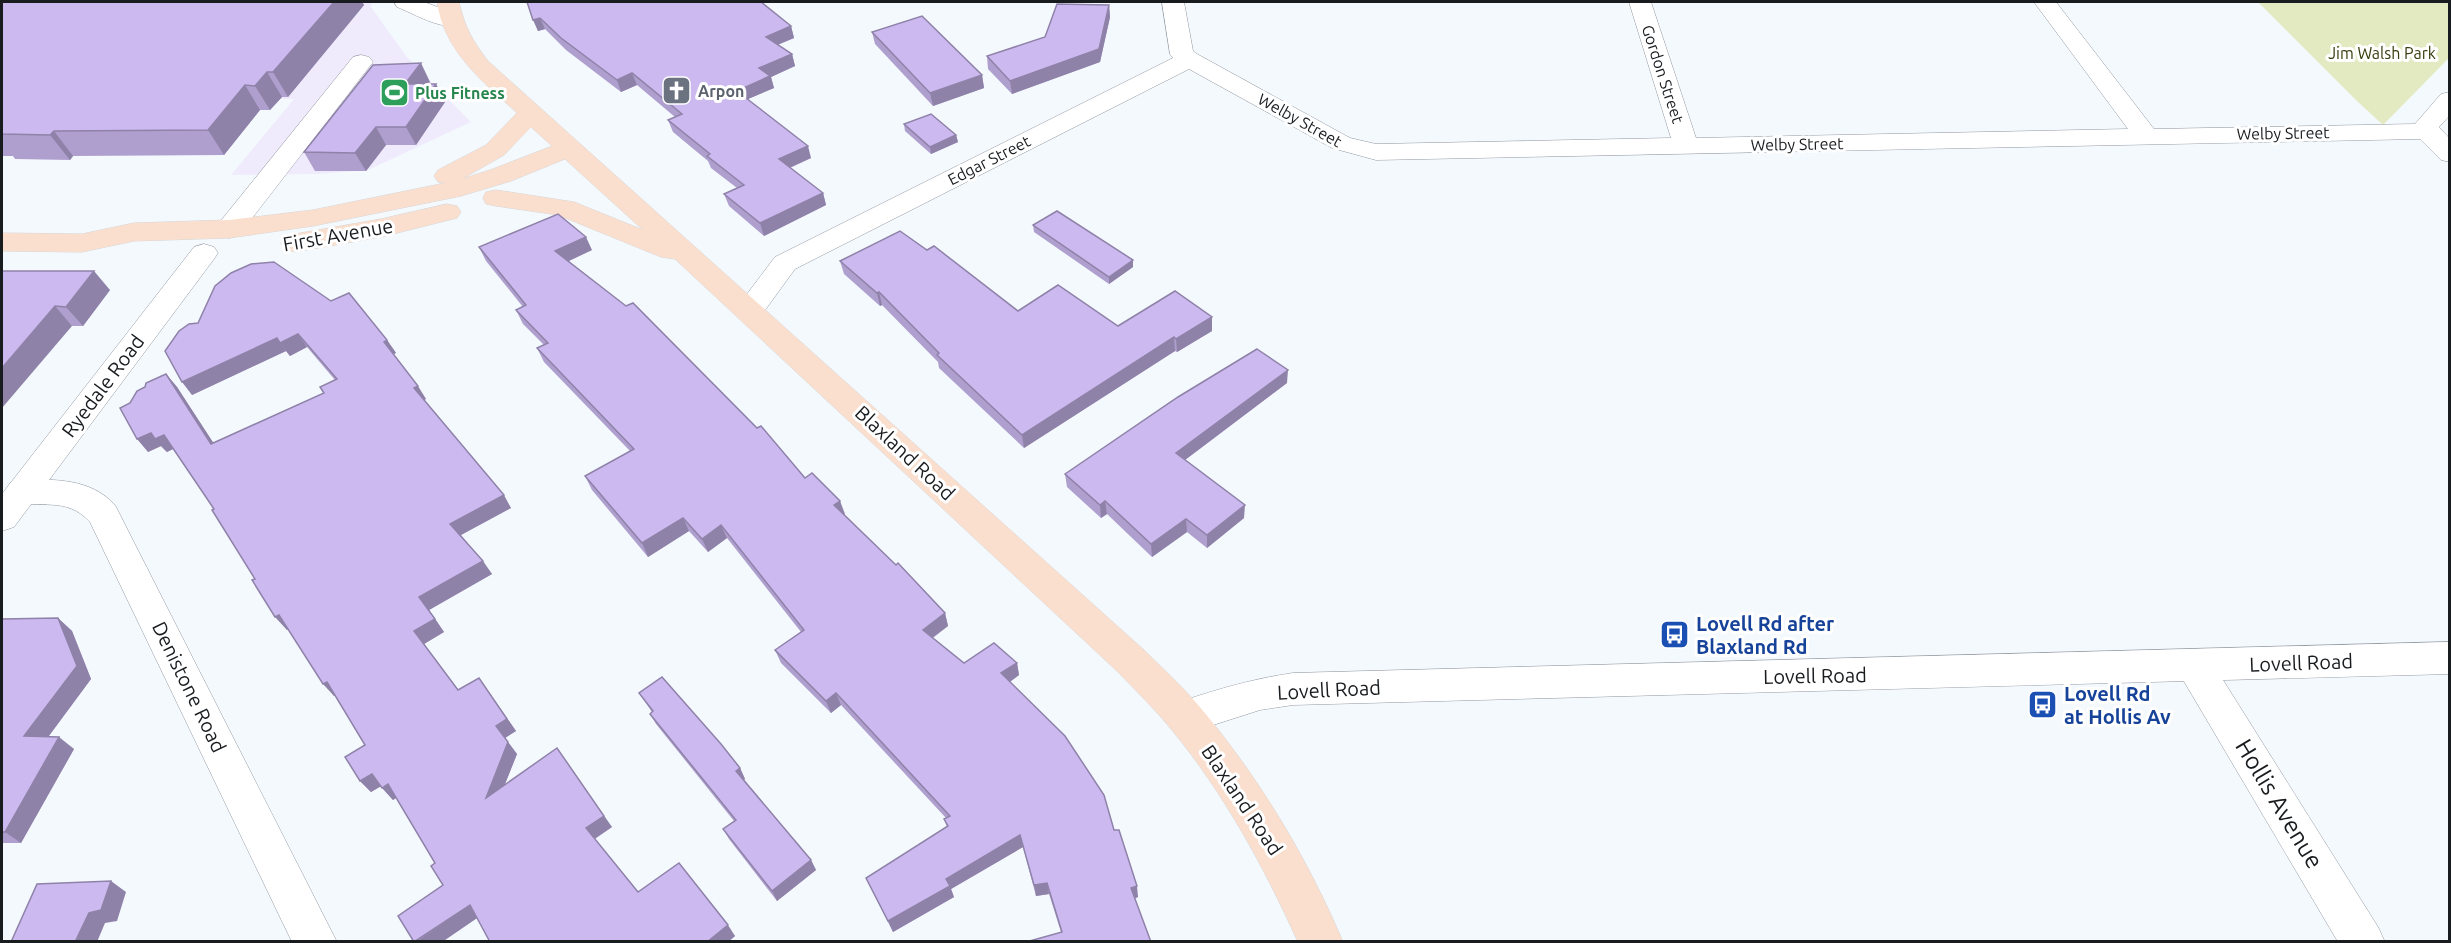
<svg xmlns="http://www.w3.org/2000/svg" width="2451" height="943" viewBox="0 0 2451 943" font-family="Ubuntu,sans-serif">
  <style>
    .commercial { fill: #f0ebfc }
    .green { fill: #e3e9c0 }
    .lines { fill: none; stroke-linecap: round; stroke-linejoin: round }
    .minor-casing { stroke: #9198a1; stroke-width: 1 }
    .tertiary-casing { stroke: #9198a1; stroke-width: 1 }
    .primary-casing { stroke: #d6d6d7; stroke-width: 1 }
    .minor { fill: #fff; fill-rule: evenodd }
    .tertiary { fill: #fff; fill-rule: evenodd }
    .primary { fill: #fbdfce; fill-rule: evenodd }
    .wall { fill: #af9fce }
    .shaded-wall { fill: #8f82a8 }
    .building { fill: #ccb9f0; stroke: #8f82a8; stroke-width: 1.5 }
    .labels { text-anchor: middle; stroke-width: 6; stroke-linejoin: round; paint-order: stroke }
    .far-park-label { font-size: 16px; fill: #383b0d; stroke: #fff }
    .far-street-label { font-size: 16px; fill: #191c1f; stroke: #fff }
    .far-worship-label { font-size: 16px; font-weight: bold; fill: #5b616d; stroke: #fff; text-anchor: start }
    .far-leisure-label { font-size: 16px; font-weight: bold; fill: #27864d; stroke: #fff; text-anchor: start }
    .street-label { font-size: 20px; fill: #191c1f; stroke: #fff }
    .transit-label { font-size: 20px; font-weight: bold; fill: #164399; stroke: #fff; text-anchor: start }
    .near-street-label { font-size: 24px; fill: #191c1f; stroke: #fff }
  </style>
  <rect width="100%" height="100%" fill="#f4f9fe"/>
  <!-- commercial -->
  <path class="commercial" d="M2,2H372L371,7L407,57L471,122L368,170L317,174L231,175L294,99L2,98Z"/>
  <!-- green -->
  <path class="green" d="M2258,2H2449V58L2383,125L2357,101Z"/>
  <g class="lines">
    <defs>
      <g id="minor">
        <path d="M1162,2H1184L1193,51L1197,54L1350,138L1376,144L1671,138L1629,2H1651L1696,138L2128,129L2034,2H2056L2154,129L2415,124L2441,94L2450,92V115L2439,127L2450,139V162L2441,160L2420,139L1376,160L1332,148L1189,69L795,269L760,317L750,320L740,317L735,310L775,257L1173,58L1170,54Z"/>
        <path d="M361,55L369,57L373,62L239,235L229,238L219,235L215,229L219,223L353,57Z"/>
        <path d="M22,479C56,480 90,478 115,505L337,942H292L90,522C65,495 41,510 10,501L5,492L10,483Z"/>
        <path d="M2195,651L2208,656L2378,927L2385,942H2338L2182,678L2176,667L2182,656Z"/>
      </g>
      <g id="tertiary">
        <path d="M394,2H424L459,15L462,20L459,25C440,30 415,14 397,7Z"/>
        <path d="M204,244L214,247L218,253L214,259L14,527L2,531V494L194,247Z"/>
        <path d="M2450,642V674L1293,705L1260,710L1185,734L1171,729L1166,717L1171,705C1211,691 1251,679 1293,673Z"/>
      </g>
      <g id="primary">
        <path d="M437,2H459C465,28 472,40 488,61L1144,650C1162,668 1182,686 1199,706C1258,776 1307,857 1343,942H1298C1264,867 1224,793 1171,729C1155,709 1136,691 1118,672L675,259L661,257L558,215L496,206L486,204L483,198L486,192L496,190L574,202L643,230L565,159L511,181L461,196L313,226L229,238L134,241L82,252L2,251V233L82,234L134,223L229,220L313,210L445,183L438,182L434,176L438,170L486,145L517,113C482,81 444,51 437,2ZM531,127L552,146L493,169L462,179L504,155Z"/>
        <path d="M447,204L457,206L461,212L457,218L381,237L295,252L285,249L281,243L285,237L295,234L381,219Z"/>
      </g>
    </defs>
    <!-- minor casing -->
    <use href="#minor" class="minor-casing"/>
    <!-- tertiary casing -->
    <use href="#tertiary" class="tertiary-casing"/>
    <!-- primary casing -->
    <use href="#primary" class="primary-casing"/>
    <!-- minor -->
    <use href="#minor" class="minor"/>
    <!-- tertiary -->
    <use href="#tertiary" class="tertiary"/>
    <!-- primary -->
    <use href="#primary" class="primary"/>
  </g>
  <!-- wall -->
  <g class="wall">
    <path d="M2,2H362L364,5L288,97H282L270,110H260L224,155L73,156L70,160L15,159L13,156H2Z"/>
    <path d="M527,2L791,26L794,38L778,45L792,54L795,66L771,77L774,88L748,99L811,158L790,168L823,193L826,205L764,236L729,206L724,194L737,188L711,168L708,161L673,132L668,120L675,117L637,85L621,92L566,50L545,29L538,31Z"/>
    <path d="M1109,5L1110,17L1100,62L1012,94L988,69L987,56L1045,37Z"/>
    <path d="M872,32L982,75L984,88L933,106L875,44Z"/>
    <path d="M430,82L428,84H436L445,102L416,145H386L366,171H315L304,152Z"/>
    <path d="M904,124L956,135L958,142L931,154L905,131Z"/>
    <path d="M1033,225L1133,260V267L1109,284L1034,232Z"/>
    <path d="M479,247L592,250L569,261L805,478L840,501L844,515L945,613L948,626L933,638L964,663H1017L1019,675L1010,682L1114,830L1138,897L1061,932L1049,894L1036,896L1023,847L951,889L954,897L893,932L866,878L947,827L944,819L946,818L841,705L831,713L781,663L775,650L801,632L727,538L708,552L689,531L648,557L592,490L585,476L630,451L544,362L537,348L544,345L523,324L516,310L523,307L486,261Z"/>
    <path d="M927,250L1018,311L1118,326L1212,331L1177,352L1175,351L1024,448L939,368L938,362L882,305L880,306L844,274L840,261Z"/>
    <path d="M2,271L110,290L83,326H72Z"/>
    <path d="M179,331L387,340L396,353L393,354L426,399L424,400L511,508L461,535L492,574L429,610L444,632L424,644L458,690L479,678L516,731L505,738L517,754L505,784L612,827L595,839L638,892L735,936L728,942H490L477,918L442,942H414L443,885L435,863L396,798L393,800L381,786L371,792L360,781L365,745L335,695L334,696L288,629L287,630L255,579L214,509L173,449L167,452L161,446L148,452L130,403L166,374L177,387L213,443L324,393L335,380L307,347L290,356L286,351L192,395Z"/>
    <path d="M1287,383L1185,460L1244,518L1207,548L1187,532L1152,557L1107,514L1101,518L1067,487L1065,474Z"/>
    <path d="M58,618L72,631L91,679L48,737L74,749L21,843H2V619Z"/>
    <path d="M639,693L740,768L745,779L744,780L811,860L816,870L777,901L729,839L723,829L734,821L656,724L650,714L652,712Z"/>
  </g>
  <!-- shaded-wall -->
  <g class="shaded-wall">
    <path d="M334,2H362L364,5L288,97L273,72Z"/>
    <path d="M1109,5L1110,17L1100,62L1012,94L1010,81Z"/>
    <path d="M540,18L545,29L538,31L533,20Z"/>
    <path d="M791,26L794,38L769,48L766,37Z"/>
    <path d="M792,54L795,66L771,77L774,88L741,102L737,91L759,68Z"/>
    <path d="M421,63L430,82L415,102L405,84Z"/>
    <path d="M267,72L282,97L270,110L255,86Z"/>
    <path d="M632,73L637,85L621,92L617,80Z"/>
    <path d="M982,75L984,88L933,106L930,93Z"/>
    <path d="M436,84L445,102L416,145L406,127Z"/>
    <path d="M245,85L260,110L224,155L208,130Z"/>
    <path d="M376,127L386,145L366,171L355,153Z"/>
    <path d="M54,131L73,156L70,160L50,135Z"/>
    <path d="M956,135L958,142L931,154L930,147Z"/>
    <path d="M808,146L811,158L782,171L779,159Z"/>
    <path d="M823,193L826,205L764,236L760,223Z"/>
    <path d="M586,237L592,250L562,264L555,251Z"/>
    <path d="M1133,260V267L1109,284V277Z"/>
    <path d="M94,271L110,290L83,326L66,307Z"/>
    <path d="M879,292L882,305L880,306L877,293Z"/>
    <path d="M55,306L72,326L2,408V368Z"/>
    <path d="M1212,317V331L1177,352L1176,339Z"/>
    <path d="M298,334L307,347L290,356L280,343Z"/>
    <path d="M1174,337L1175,351L1024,448L1022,435Z"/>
    <path d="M277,338L286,351L192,395L182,382Z"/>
    <path d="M387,340L396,353L392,355L384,342Z"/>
    <path d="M1288,370L1287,383L1177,466L1176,453Z"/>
    <path d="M166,374L177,387L222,456L211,444Z"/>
    <path d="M418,386L426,399L422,401L414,388Z"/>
    <path d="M151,433L164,435L175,448L167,452L161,446L148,452L137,439Z"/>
    <path d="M504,495L511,508L459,536L450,524Z"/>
    <path d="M840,501L845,514L839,518L834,505Z"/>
    <path d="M1105,501L1107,514L1101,518L1100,505Z"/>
    <path d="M1245,505L1244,518L1207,548V535Z"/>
    <path d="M683,518L689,531L648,557L642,543Z"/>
    <path d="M1186,519L1187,532L1152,557L1151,544Z"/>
    <path d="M721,525L727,538L708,552L702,539Z"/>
    <path d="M483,561L492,574L429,610L444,632L424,644L414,631L419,597Z"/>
    <path d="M945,613L948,626L926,642L923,630Z"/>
    <path d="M279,615L290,628L287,630L275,617Z"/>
    <path d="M58,618L72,631L91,679L40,748L24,736Z"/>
    <path d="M1017,663L1019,675L1004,686L1001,673Z"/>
    <path d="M479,678L516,731L505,738L517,754L495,809L486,798L496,726Z"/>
    <path d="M327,682L338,694L334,696L323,684Z"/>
    <path d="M836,693L841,705L831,713L826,701Z"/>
    <path d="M59,737L74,749L21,843L5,832Z"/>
    <path d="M557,748L612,827L594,839L586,828Z"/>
    <path d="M740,768L745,779L742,781L736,771Z"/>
    <path d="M372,774L383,785L371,792L360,781Z"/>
    <path d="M388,784L399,796L393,800L382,788Z"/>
    <path d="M1020,835L1023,847L951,889L954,897L893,932L888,921L946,879Z"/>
    <path d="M811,860L816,870L777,901L772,891Z"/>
    <path d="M111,881L126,892L117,921L105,923L97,942H75L89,913Z"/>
    <path d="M1047,883L1049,894L1036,896L1034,885Z"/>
    <path d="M1137,886L1138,897L1133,899L1131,888Z"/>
    <path d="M470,905L480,916L442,942H416Z"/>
    <path d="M728,925L735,936L728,942H707Z"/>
  </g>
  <!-- building -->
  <g class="building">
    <path d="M2,2H334L273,72H267L255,86L245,85L208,130L54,131L50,135L2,134Z"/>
    <path d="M527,2H761L791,26L766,37L792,54L759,68L770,76L737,91L808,146L779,159L823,193L760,223L724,194L744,185L707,156L710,154L668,120L682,114L632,73L617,80L561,38L540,18L533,20Z"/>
    <path d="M1057,4L1109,5L1099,49L1010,81L987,56L1045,37Z"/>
    <path d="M922,16L982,75L930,93L872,32Z"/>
    <path d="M421,63L405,84H436L406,127H376L355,153L304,152L373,65Z"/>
    <path d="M931,114L956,135L930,147L904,124Z"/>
    <path d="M1057,211L1133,260L1109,277L1033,225Z"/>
    <path d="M558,214L586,237L555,251L626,306L633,303L757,428L761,426L805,478L812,473L840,501L834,505L896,565L898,563L945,613L923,630L964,663L994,643L1017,663L1001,673L1065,736L1104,795L1114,830H1119L1137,886L1131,888L1151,942H1026L1062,932L1047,883L1034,885L1020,835L946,879L950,886L888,921L866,878L948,826L944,819L950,816L836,693L826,701L775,650L804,630L721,525L702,539L683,518L642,543L585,476L634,449L537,348L548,343L516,310L526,305L479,247Z"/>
    <path d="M900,231L927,250L934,246L1018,311L1058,285L1118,326L1175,291L1212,317L1176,339L1174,337L1022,435L937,355L939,353L879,292L877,293L840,261Z"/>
    <path d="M274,262L331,301L349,293L387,340L384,342L418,386L414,388L504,495L450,524L483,561L419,597L435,619L414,631L458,690L479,678L507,719L496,726L508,742L486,798L557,748L604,816L586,828L638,892L679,863L728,925L707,942H490L470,905L414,942L398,916L443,885L431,866L435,863L388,784L382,788L372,774L360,781L345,757L365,745L327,682L323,684L279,615L275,617L252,580L255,579L212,510L214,509L164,435L155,439L151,433L137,439L120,408L130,403L137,391L145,387L146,383L166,374L211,444L324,393L320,387L337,379L298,334L280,343L277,338L182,382L165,351L179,331L189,324L198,323L215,286L231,273L251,264Z"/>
    <path d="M2,271H94L66,307L55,306L2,368Z"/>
    <path d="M1257,349L1288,370L1176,453L1245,505L1207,535L1186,519L1151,544L1105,501L1100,505L1065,474L1178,397Z"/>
    <path d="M58,618L77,666L24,736L59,737L5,832H2V619Z"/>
    <path d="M662,677L721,744L740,768L736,771L811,860L772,891L723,829L736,820L650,714L653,711L639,693Z"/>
    <path d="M111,881L101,910L89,913L75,942H11L37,884Z"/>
  </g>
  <!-- icons -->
  <defs>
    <symbol id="church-square" viewBox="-11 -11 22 22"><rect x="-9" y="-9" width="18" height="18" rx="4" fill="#6b7280" stroke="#fff"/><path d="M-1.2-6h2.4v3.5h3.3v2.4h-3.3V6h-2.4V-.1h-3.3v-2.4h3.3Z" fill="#fff"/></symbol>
    <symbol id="stadium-square" viewBox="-11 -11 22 22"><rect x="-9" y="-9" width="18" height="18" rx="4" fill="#2e9e5b" stroke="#fff"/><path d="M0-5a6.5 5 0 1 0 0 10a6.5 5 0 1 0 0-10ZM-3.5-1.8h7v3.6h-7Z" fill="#fff"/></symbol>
    <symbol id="bus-square" viewBox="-11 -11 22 22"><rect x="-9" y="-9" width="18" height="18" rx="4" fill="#1a4fb4" stroke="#fff"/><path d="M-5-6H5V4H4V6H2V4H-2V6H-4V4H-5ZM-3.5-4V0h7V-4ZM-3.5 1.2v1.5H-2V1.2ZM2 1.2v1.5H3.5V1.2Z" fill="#fff"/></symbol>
  </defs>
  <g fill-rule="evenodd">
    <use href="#church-square" x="660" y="74" width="33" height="33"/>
    <use href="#stadium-square" x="378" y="76" width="33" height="33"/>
    <use href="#bus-square" x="1658" y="618" width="33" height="33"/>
    <use href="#bus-square" x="2026" y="688" width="33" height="33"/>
  </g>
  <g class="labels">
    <!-- far-park labels -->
    <g class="far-park-label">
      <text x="2382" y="59">Jim Walsh Park</text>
    </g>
    <!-- far-street labels -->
    <g class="far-street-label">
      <text transform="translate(1663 74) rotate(72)" y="6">Gordon Street</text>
      <text transform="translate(1300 120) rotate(29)" y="6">Welby Street</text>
      <text transform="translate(2283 133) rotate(-1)" y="6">Welby Street</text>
      <text transform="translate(1797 144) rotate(-1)" y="6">Welby Street</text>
      <text transform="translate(989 160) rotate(-27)" y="6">Edgar Street</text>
    </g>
    <!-- far-worship labels -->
    <g class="far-worship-label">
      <text x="698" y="97">Arpon</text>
    </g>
    <!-- far-leisure labels -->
    <g class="far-leisure-label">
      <text x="415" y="99">Plus Fitness</text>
    </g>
    <!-- street labels -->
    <g class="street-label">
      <text transform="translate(338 235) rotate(-10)" y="7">First Avenue</text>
      <text transform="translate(103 386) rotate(-53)" y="7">Ryedale Road</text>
      <text transform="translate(905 453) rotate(43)" y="7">Blaxland Road</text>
      <text transform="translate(2301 663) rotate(-2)" y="7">Lovell Road</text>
      <text transform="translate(1815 676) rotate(-1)" y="7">Lovell Road</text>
      <text transform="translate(189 687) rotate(64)" y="7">Denistone Road</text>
      <text transform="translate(1329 690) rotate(-3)" y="7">Lovell Road</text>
      <text transform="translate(1242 800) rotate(56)" y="7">Blaxland Road</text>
    </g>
    <!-- transit labels -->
    <g class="transit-label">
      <text x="1696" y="631">Lovell Rd after<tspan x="1696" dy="23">Blaxland Rd</tspan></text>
      <text x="2064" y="701">Lovell Rd<tspan x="2064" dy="23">at Hollis Av</tspan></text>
    </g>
    <!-- near-street labels -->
    <g class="near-street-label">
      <text transform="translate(2279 804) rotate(59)" y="8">Hollis Avenue</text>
    </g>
  </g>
  <!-- border -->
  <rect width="2451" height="943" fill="none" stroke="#191c1f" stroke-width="6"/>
</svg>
